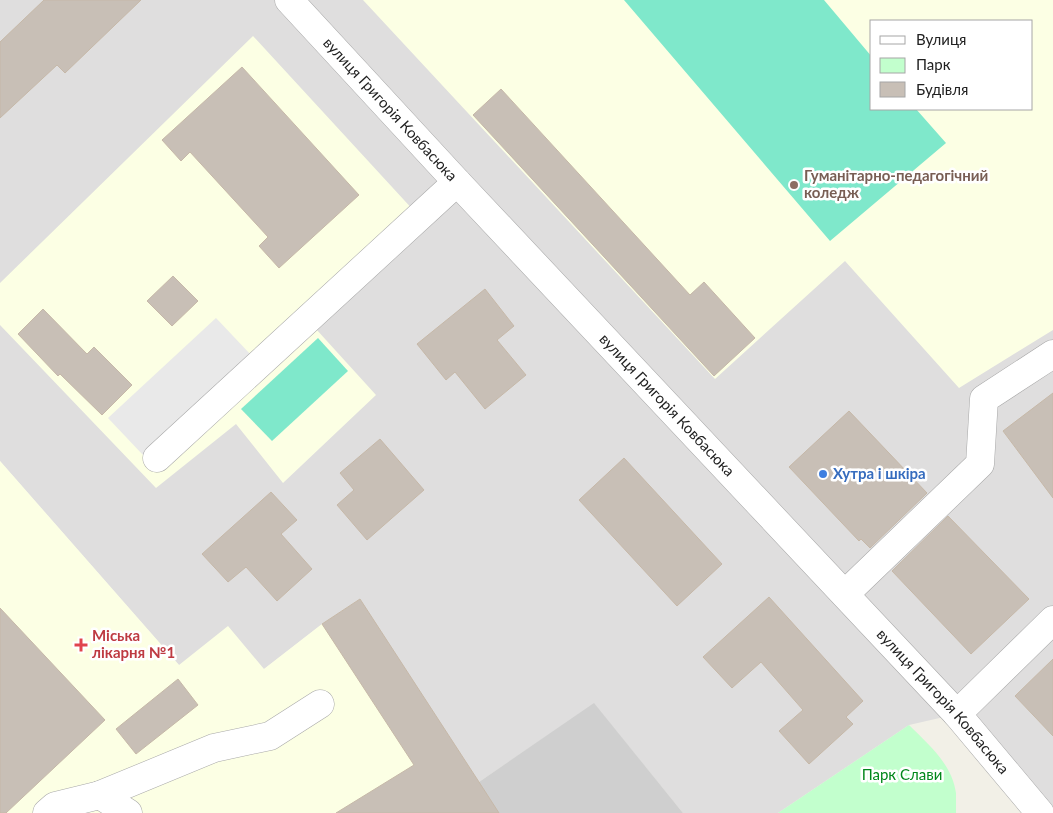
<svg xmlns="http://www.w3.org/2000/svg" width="1053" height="813" viewBox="0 0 1053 813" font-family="Lato,sans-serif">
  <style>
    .residential { fill: #dfdede; fill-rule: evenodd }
    .education { fill: #fcffe4; fill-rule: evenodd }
    .religious { fill: #cfcfcf }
    .park { fill: #c2ffcd }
    .pitch { fill: #7fe8cb }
    .parking { fill: #e9e9e9 }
    .building { fill: #c8bfb6; stroke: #c6b8a8 }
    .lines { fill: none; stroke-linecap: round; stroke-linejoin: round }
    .minor-casing { stroke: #a8a8a8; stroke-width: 29 }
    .minor { stroke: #fff; stroke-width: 28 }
    .education-dot { fill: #8d6e63; stroke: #fff; stroke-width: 2 }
    .shop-dot { fill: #3f7fe0; stroke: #fff; stroke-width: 2 }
    .health-dot { fill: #e0444e; stroke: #fff; stroke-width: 2 }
    .labels { text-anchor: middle; stroke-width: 5; stroke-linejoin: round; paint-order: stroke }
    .street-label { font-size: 15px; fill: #212121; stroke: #fff }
    .education-label { font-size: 15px; font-weight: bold; fill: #785e54; stroke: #fff; text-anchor: start }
    .shop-label { font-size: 15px; font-weight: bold; fill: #366cbe; stroke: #fff; text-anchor: start }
    .health-label { font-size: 15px; font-weight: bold; fill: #be3a42; stroke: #fff; text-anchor: start }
    .park-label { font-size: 15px; fill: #02871b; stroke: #fff }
  </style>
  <rect width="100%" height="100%" fill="#f2f0e7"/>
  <!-- residential -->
  <path class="residential" d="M0,0H1053V813L957,714L909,725L778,813H683L594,704L479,782L360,600L322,624L264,669L179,665L0,461ZM872,21H1032V109H872Z"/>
  <!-- education -->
  <g class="education">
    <path d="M363,0H1053V330L959,388L845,261L715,379ZM872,21H1032V109H872Z"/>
    <path d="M253,36L427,225L316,329L376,395L283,483L236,424L156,488L0,325V283Z"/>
    <path d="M0,461L179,665L228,626L264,669L322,624L360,599L479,813H0Z"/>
  </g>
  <!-- religious -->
  <path class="religious" d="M594,703L683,813H479V782Z"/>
  <!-- park -->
  <path class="park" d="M909,725C928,744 952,764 956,793C956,799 956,807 956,813H778Z"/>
  <!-- pitch -->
  <g class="pitch">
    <path d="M624,0H824L872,57V109H916L946,143L830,241Z"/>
    <path d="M318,338L348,371L272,441L241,409Z"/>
  </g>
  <!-- parking -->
  <path class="parking" d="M216,318L251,355L143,455L108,418Z"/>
  <!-- building -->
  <g class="building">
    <path d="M44,0H141L65,73L57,65L0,118V42Z"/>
    <path d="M242,67L359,195L279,268L259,246L268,237L190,152L181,161L162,140Z"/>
    <path d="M501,89L690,295L704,282L755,338L714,376L473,115Z"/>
    <path d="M173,276L198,301L172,326L147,301Z"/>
    <path d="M485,289L514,326L497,340L526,375L485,409L455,372L446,380L417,344Z"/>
    <path d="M43,309L87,354L94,347L132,385L102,415L60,374L58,376L18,334Z"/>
    <path d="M1053,393V498L1003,431Z"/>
    <path d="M849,411L927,493L870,548L861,539L859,541L789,467Z"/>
    <path d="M380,439L424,490L367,540L337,505L354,490L340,473Z"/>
    <path d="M624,458L722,564L677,606L579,500Z"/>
    <path d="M271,492L297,520L281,534L312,569L277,601L246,567L228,582L202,554Z"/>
    <path d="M948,516L1029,599L971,654L892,571Z"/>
    <path d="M769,597L863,701L846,717L853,724L809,764L779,731L803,710L761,662L732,688L703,657Z"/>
    <path d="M360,599L479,782L499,813H336L414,765L322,624Z"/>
    <path d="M0,608L105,720L6,813H0Z"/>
    <path d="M1053,659V736L1015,696Z"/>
    <path d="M178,679L198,705L136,754L116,729Z"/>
  </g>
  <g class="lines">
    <defs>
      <g id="minor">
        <path id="s1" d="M289,0L457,182L957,714L1040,813"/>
        <path d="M157,458L457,182"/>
        <path d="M845,594L980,464L984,399L1053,354"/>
        <path d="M957,714L1053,620"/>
        <path d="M100,795L214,748L270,736L320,704"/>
        <path d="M47,813L55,806L100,795L128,813"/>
      </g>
    </defs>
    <!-- minor casing -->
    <use href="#minor" class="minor-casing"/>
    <!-- minor -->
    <use href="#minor" class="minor"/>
  </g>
  <!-- markers -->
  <circle class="education-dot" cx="794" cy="185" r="5"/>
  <circle class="shop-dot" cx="823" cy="474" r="5"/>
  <path class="health-dot" d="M78.5 637.5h5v5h5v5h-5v5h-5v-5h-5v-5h5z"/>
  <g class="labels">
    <!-- street labels -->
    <g class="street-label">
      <text dy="5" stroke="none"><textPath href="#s1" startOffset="149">вулиця Григорія Ковбасюка</textPath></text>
      <text dy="5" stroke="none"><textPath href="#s1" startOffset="554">вулиця Григорія Ковбасюка</textPath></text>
      <text dy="5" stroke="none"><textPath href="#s1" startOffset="959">вулиця Григорія Ковбасюка</textPath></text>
    </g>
    <!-- education labels -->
    <g class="education-label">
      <text x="804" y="181">Гуманітарно-педагогічний<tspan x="804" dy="17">коледж</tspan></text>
    </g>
    <!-- shop labels -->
    <g class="shop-label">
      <text x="833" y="479">Хутра і шкіра</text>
    </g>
    <!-- health labels -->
    <g class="health-label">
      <text x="92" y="641">Міська<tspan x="92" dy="17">лікарня №1</tspan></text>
    </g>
    <!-- park labels -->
    <g class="park-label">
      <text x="902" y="780">Парк Слави</text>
    </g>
  </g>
  <!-- legend -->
  <rect x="870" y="20" width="162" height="90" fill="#ffffff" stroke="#a6a6a6"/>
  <rect x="880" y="36" width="25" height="8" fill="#ffffff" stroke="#a6a6a6"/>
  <text x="916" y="45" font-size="15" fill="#212121">Вулиця</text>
  <rect x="880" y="58" width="25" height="15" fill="#c2ffcd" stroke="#a6a6a6"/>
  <text x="916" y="70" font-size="15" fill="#212121">Парк</text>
  <rect x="880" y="82" width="25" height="15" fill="#c8bfb6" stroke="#a6a6a6"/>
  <text x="916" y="95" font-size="15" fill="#212121">Будівля</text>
</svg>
